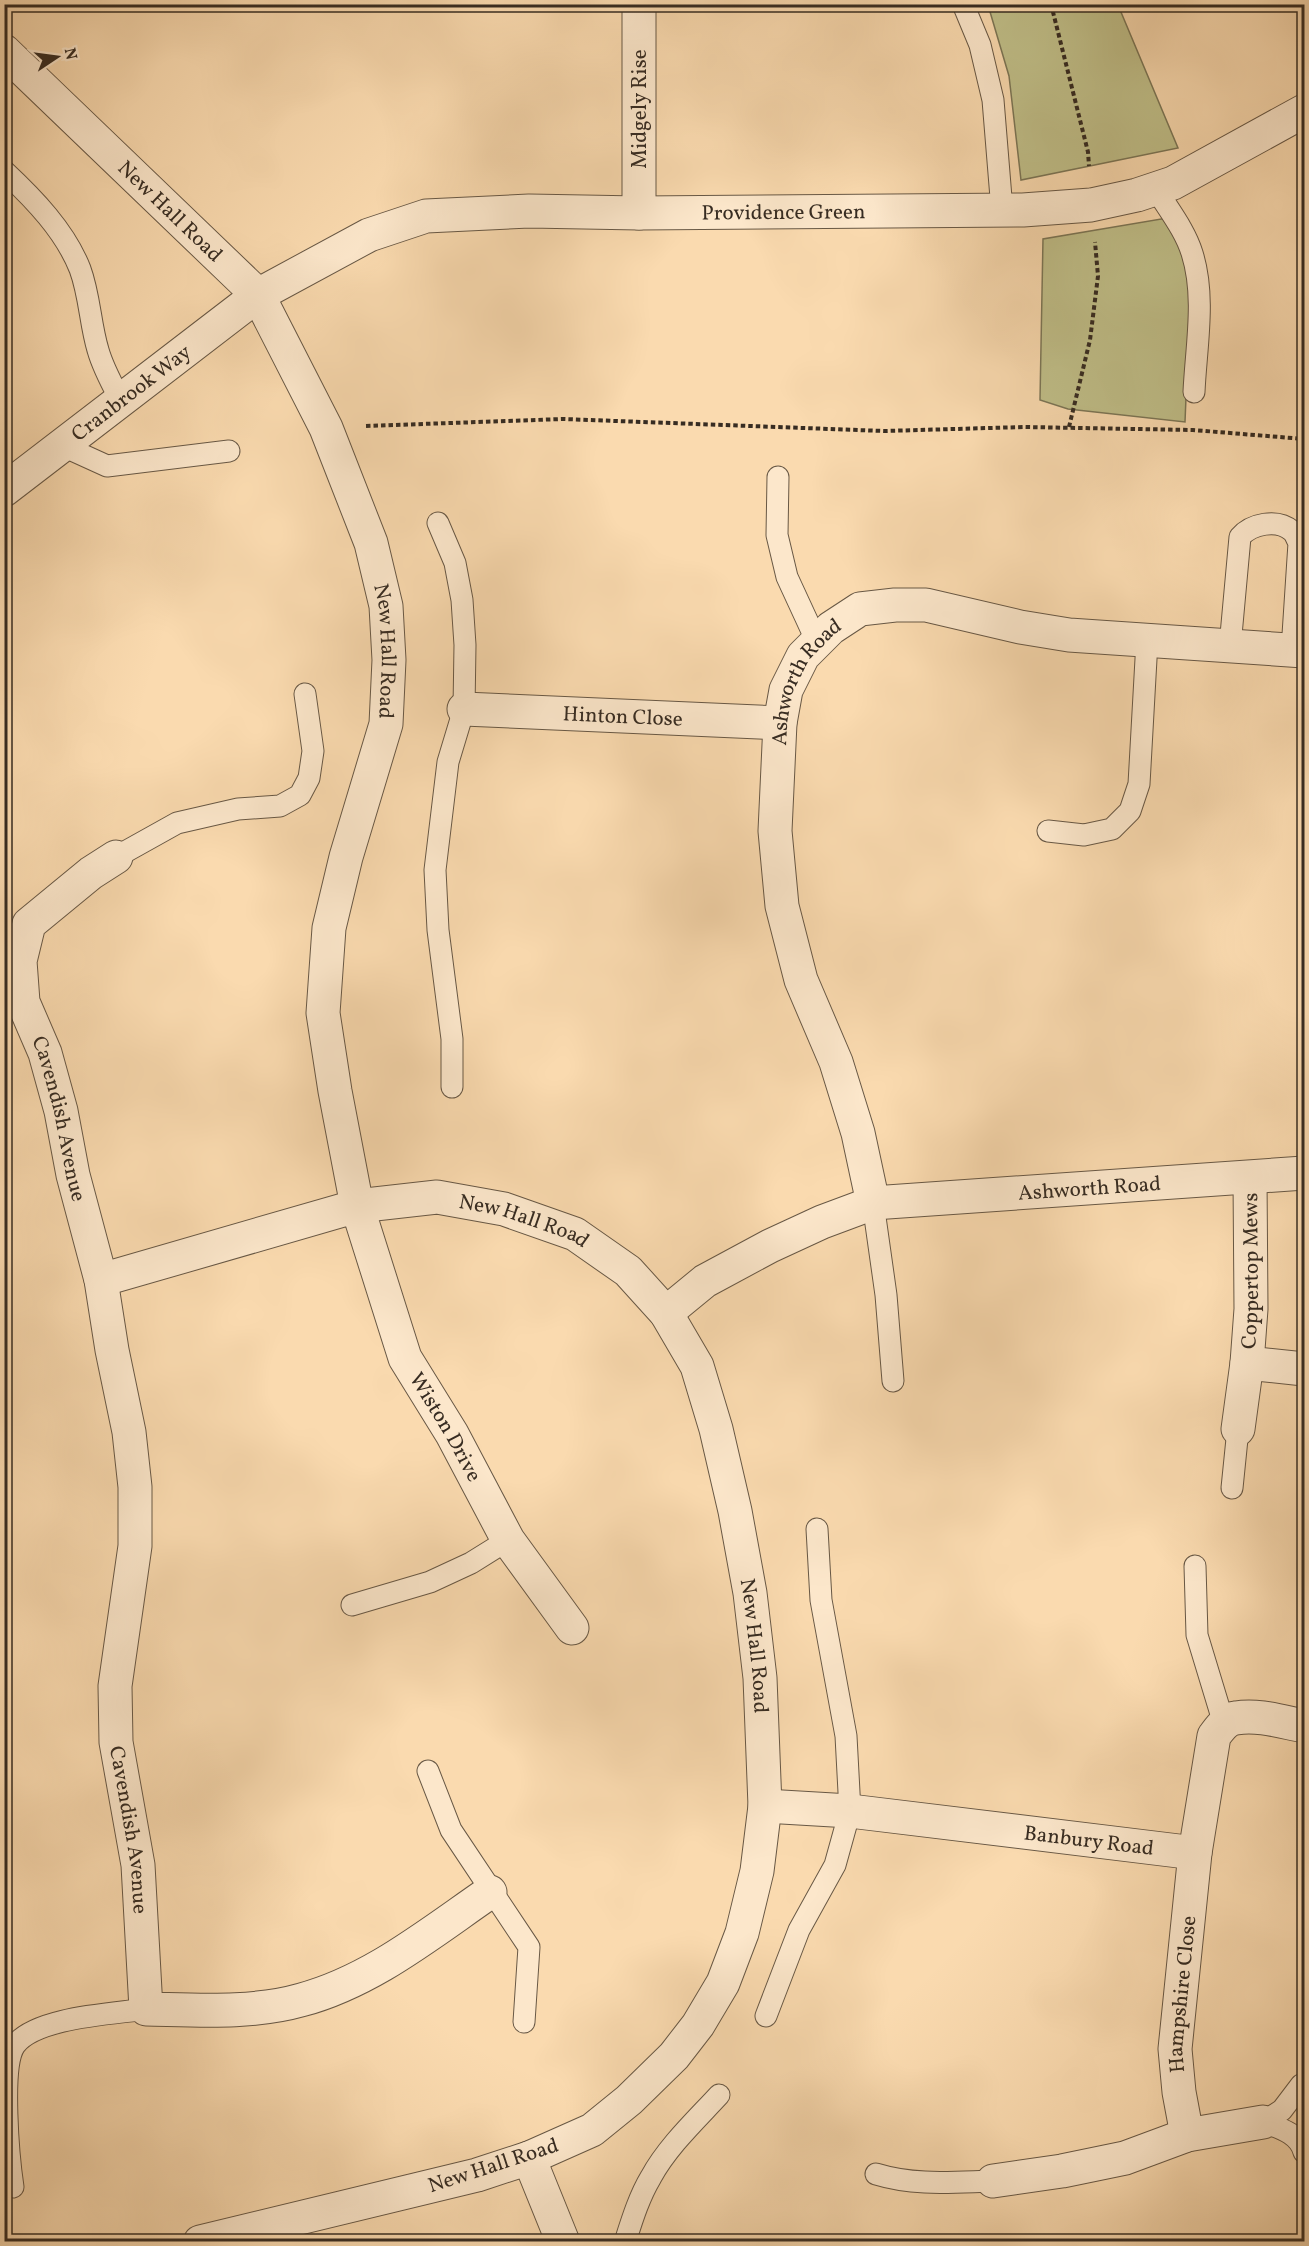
<svg xmlns="http://www.w3.org/2000/svg" width="1309" height="2246" viewBox="0 0 1309 2246" font-family="Vollkorn,serif">
  <style>
    .green { fill: #c0bf89; stroke: #7c7656; stroke-width: 1.5 }
    .lines { fill: none; stroke-linecap: round; stroke-linejoin: round }
    .service-casing { stroke: #685845; stroke-width: 23 }
    .minor-casing { stroke: #685845; stroke-width: 35 }
    .path { stroke: #372c22; stroke-width: 4; stroke-dasharray: 4.5 3; stroke-linecap: butt }
    .service { stroke: #fce7cb; stroke-width: 21 }
    .minor { stroke: #fce7cb; stroke-width: 33 }
    .labels { text-anchor: middle; stroke-width: 6; stroke-linejoin: round; paint-order: stroke }
    .street-label { font-size: 21px; fill: #372c22; stroke: #fce7cb }
  </style>
  <rect width="100%" height="100%" fill="#fadaaf"/>
  <filter id="stains"><feTurbulence type="fractalNoise" baseFrequency=".00333" numOctaves="4"/><feColorMatrix values="0 0 0 0 .2 0 0 0 0 .09 0 0 0 0 .02 0 0 0 .5 -.17"/></filter>
  <radialGradient id="worn" r=".72"><stop offset=".6" stop-color="#630" stop-opacity="0"/><stop offset="1" stop-color="#630" stop-opacity=".3"/></radialGradient>
  <!-- green -->
  <g class="green">
    <path d="M988,5H1118L1178,148L1021,180L1009,76Z"/>
    <path d="M1167,218L1191,275L1185,422L1068,409L1040,400L1043,239Z"/>
  </g>
  <g class="lines">
    <defs>
      <g id="service">
        <path d="M963,4L980,45L993,100L1002,210"/>
        <path d="M4,171C34,199 65,231 80,269C90,296 90,324 98,350C103,368 112,384 121,401"/>
        <path d="M1156,189C1168,209 1185,230 1192,253C1206,297 1196,347 1194,392"/>
        <path d="M63,446L107,466L229,451"/>
        <path d="M778,477L777,535L787,577L817,642"/>
        <path d="M438,523L455,563L462,600L465,645L464,709L448,762L435,870L438,930L452,1039V1087"/>
        <path d="M1230,646L1240,537C1251,524 1277,518 1292,531C1295,533 1297,540 1299,543L1292,650"/>
        <path d="M1048,831L1084,835L1112,829L1130,811L1139,784L1147,641"/>
        <path d="M116,857L177,823L238,809L280,806L300,795L309,778L313,751L305,694"/>
        <path d="M873,1203L886,1295L893,1381"/>
        <path d="M1232,1488L1238,1429"/>
        <path d="M1195,1566L1197,1635L1224,1724"/>
        <path d="M352,1605L430,1582L471,1563L508,1540"/>
        <path d="M428,1771L451,1830L529,1947L524,2022"/>
        <path d="M766,2016L799,1930L835,1865L850,1811L846,1736L821,1600L817,1529"/>
        <path d="M1263,2122L1282,2110L1301,2085"/>
        <path d="M1263,2122C1279,2128 1299,2133 1304,2152"/>
        <path d="M876,2174C915,2186 953,2182 993,2181"/>
        <path d="M13,2187C9,2160 0,2066 15,2045C36,2017 113,2014 146,2009"/>
        <path d="M625,2242C632,2220 639,2197 651,2177C668,2146 696,2120 719,2095"/>
      </g>
      <g id="minor">
        <path d="M639,4V213"/>
        <path id="s1" d="M4,51L258,295L326,428L371,543L386,606L389,660L386,724L346,857L329,928L323,1013L335,1091L357,1206L437,1197L504,1209L575,1234L628,1271L666,1313L697,1366L716,1429L735,1511L750,1593L760,1678L765,1806L757,1871L742,1933L723,1983L698,2025L674,2056L629,2100L592,2130L529,2158L477,2175L200,2242"/>
        <path id="s2" d="M4,490L258,295L369,235L426,216L529,211L639,213L1023,210L1091,205L1137,195L1173,183L1304,111"/>
        <path id="s3" d="M464,709L780,723"/>
        <path id="s4" d="M116,857L91,873L29,924L20,961L23,1002L45,1053L61,1111L73,1175L101,1280L112,1350L129,1432L135,1487V1546L115,1686L116,1742L138,1865L146,2009C197,2010 252,2014 301,2000C372,1981 430,1933 490,1892"/>
        <path id="s5" d="M873,1203L858,1133L836,1062L801,980L782,906L775,831L780,723L786,690L803,656L831,628L860,609L895,605H926L1020,627L1069,635L1304,651"/>
        <path id="s6" d="M101,1280L357,1206L405,1358L452,1434L508,1540L572,1628"/>
        <path id="s7" d="M666,1313L705,1281L770,1246L822,1222L873,1203L1304,1173"/>
        <path d="M1247,1363L1304,1369"/>
        <path id="s8" d="M1238,1429L1247,1363L1251,1309L1250,1178"/>
        <path id="s9" d="M765,1806L850,1811L1195,1853"/>
        <path id="s10" d="M1187,2135L1179,2092L1175,2049L1195,1853L1214,1736C1220,1728 1226,1719 1236,1718C1258,1714 1283,1722 1304,1726"/>
        <path d="M529,2158L563,2242"/>
        <path d="M993,2181L1062,2171L1125,2158L1187,2135L1263,2122"/>
      </g>
    </defs>
    <!-- service casing -->
    <use href="#service" class="service-casing"/>
    <!-- minor casing -->
    <use href="#minor" class="minor-casing"/>
    <!-- path -->
    <g class="path">
      <path d="M1051,4L1088,152L1089,166"/>
      <path d="M366,426L563,419L884,431L1024,427L1193,430L1304,439"/>
      <path d="M1069,427L1090,340L1098,276L1095,242"/>
    </g>
    <!-- service -->
    <use href="#service" class="service"/>
    <!-- minor -->
    <use href="#minor" class="minor"/>
  </g>
  <g class="labels">
    <!-- street labels -->
    <g class="street-label">
      <text transform="translate(639 109) rotate(-90)" y="7">Midgely Rise</text>
      <text dy="7" stroke="none"><textPath href="#s1" startOffset="231">New Hall Road</textPath></text>
      <text dy="7" stroke="none"><textPath href="#s2" startOffset="864">Providence Green</textPath></text>
      <text dy="7" stroke="none"><textPath href="#s2" startOffset="160">Cranbrook Way</textPath></text>
      <text dy="7" stroke="none"><textPath href="#s1" startOffset="735">New Hall Road</textPath></text>
      <text dy="7" stroke="none"><textPath href="#s5" startOffset="544">Ashworth Road</textPath></text>
      <text dy="7" stroke="none"><textPath href="#s3" startOffset="159">Hinton Close</textPath></text>
      <text dy="7" stroke="none"><textPath href="#s4" startOffset="312">Cavendish Avenue</textPath></text>
      <text dy="7" stroke="none"><textPath href="#s7" startOffset="453">Ashworth Road</textPath></text>
      <text dy="7" stroke="none"><textPath href="#s1" startOffset="1472">New Hall Road</textPath></text>
      <text dy="7" stroke="none"><textPath href="#s8" startOffset="159">Coppertop Mews</textPath></text>
      <text dy="7" stroke="none"><textPath href="#s6" startOffset="506">Wiston Drive</textPath></text>
      <text dy="7" stroke="none"><textPath href="#s1" startOffset="1994">New Hall Road</textPath></text>
      <text dy="7" stroke="none"><textPath href="#s4" startOffset="1034">Cavendish Avenue</textPath></text>
      <text dy="7" stroke="none"><textPath href="#s9" startOffset="326">Banbury Road</textPath></text>
      <text dy="7" stroke="none"><textPath href="#s10" startOffset="142">Hampshire Close</textPath></text>
      <text transform="translate(493 2165) rotate(-18)" y="7">New Hall Road</text>
    </g>
  </g>
  <!-- margin -->
  <rect width="1309" height="2246" fill="none" stroke="#fadaaf" stroke-width="24"/>
  <rect x="6" y="6" width="1297" height="2234" fill="none" stroke="#372c22" stroke-width="3"/>
  <rect x="12" y="12" width="1285" height="2222" fill="none" stroke="#372c22" stroke-width="1.5"/>
  <!-- north arrow -->
  <g transform="translate(57 57) rotate(77)" stroke="#fce7cb" stroke-width="4.5" paint-order="stroke">
  <path d="M0-4.5L10 22L0 15L-10 22Z" fill="#372c22"/>
  <text y="-9" font-size="16" font-weight="bold" text-anchor="middle" fill="#372c22">N</text>
  </g>
  <rect width="100%" height="100%" filter="url(#stains)"/>
  <rect width="100%" height="100%" fill="url(#worn)"/>
</svg>
